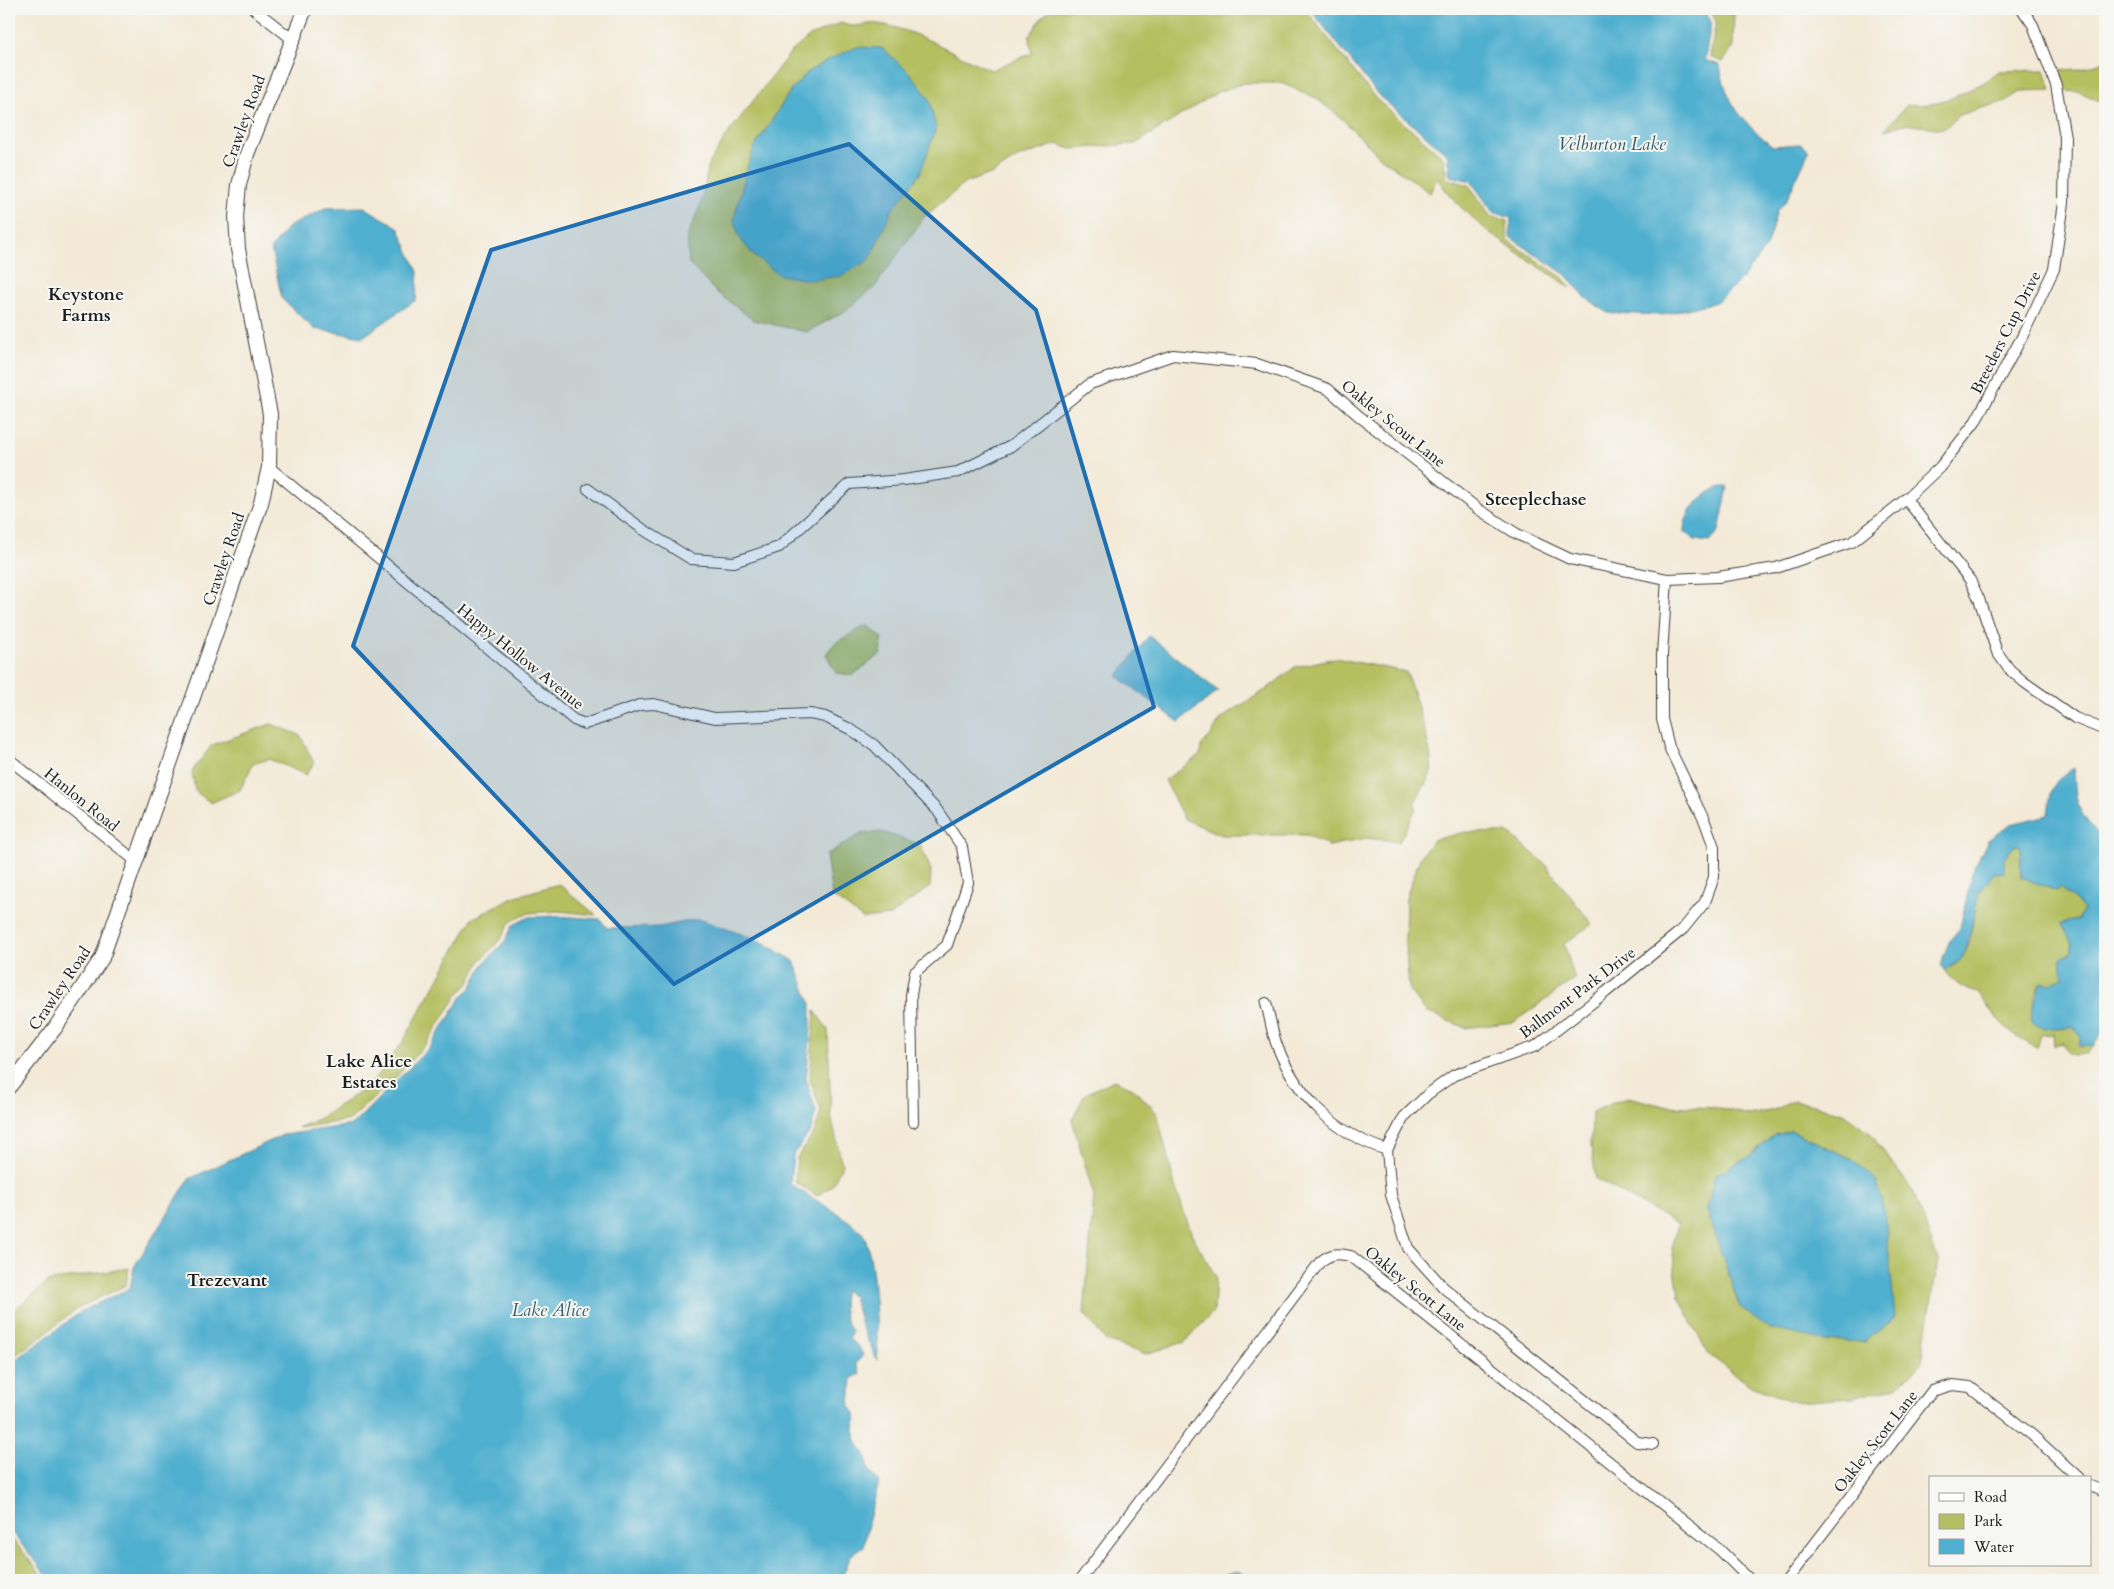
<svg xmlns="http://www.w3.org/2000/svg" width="2114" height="1589" viewBox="0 0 2114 1589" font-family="Cardo,serif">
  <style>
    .green { fill: #b4bf61; stroke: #686e3e; fill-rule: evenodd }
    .water { fill: #50afcf; stroke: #366676 }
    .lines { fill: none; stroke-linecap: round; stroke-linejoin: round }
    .street-casing { stroke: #3c3b38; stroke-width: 12 }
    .secondary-casing { stroke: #3c3b38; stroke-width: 16 }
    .street { stroke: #fff; stroke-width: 10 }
    .secondary { stroke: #fff; stroke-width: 14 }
    .marked { fill: #1f6fb2; fill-opacity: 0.2; stroke: #1f6fb2; stroke-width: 4; stroke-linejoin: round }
    .labels { text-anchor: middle; stroke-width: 4; stroke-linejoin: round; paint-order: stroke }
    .street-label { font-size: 16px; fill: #1c1c1c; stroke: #f6f6f2 }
    .water-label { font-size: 18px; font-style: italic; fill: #335e6d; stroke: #f6f6f2 }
    .neighbourhood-label { font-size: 18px; font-weight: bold; fill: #1c1c1c; stroke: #f6f6f2 }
  </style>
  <rect width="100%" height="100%" fill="#f6f6f2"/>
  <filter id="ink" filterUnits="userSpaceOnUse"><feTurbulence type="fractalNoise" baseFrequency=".02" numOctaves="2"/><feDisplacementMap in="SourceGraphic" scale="10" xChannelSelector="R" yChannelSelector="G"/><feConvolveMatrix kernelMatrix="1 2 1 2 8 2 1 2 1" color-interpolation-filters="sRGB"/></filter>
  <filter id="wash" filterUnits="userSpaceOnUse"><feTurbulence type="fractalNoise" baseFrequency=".0096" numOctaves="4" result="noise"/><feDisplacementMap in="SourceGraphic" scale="20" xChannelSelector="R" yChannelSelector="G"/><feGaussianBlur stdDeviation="1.12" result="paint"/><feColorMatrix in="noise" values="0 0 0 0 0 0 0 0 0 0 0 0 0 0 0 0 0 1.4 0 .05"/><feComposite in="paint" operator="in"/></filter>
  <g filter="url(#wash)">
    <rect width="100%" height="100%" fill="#f3e9d6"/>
    <!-- green -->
    <g class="green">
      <path d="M1052,9H1305L1376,99L1443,157L1447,179L1469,185L1490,216L1507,221V240L1563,278L1571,288C1525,256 1468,226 1437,178L1430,193L1380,157L1340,117L1314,97L1281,83H1244L1218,92L1135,144L1071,149L1057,144L1017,158L994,173L965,183L924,217L875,287L845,311L807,332L753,320L714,290L689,264L687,237L701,204L709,164L727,135L790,53L810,36L841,23C855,30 865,22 879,24C918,30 955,55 991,70L1032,53L1029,37L1042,17ZM791,90L920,174L892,210L869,260L778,112Z"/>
      <path d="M1709,9H1734L1733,47L1723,62L1710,57L1716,21Z"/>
      <path d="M2105,61V103L2079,92L2062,91L2056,70L2082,69Z"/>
      <path d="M2045,70L2051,90L2021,91L2006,101L1959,115L1944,129L1904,124L1884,130L1907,105L1930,104L1954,97L1983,83L1999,71Z"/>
      <path d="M867,625L882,637L881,654L853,675L836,673L826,654L835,643Z"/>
      <path d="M1335,658L1406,672C1413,691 1434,752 1431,771C1429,781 1419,793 1415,802L1416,809L1399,842L1366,838L1329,846L1307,835H1221L1184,819L1165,780L1200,755L1201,746L1211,735L1220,720L1232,711L1267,689L1295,667Z"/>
      <path d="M271,724L300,735L314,763L306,775L269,759L253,764L240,790L211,803L195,791L192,771L212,745Z"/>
      <path d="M881,832L920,844L931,870L930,887L890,916L863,919L832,896L826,855L861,834Z"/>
      <path d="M1465,832L1509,833L1545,864L1592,924L1564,944L1575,979L1514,1022L1466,1028L1426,1012L1409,990L1405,939L1406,898L1420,858L1433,840Z"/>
      <path d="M2015,845L2020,846L2021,877L2056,891L2060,887L2084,909L2077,920L2071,954L2063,977L2051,984L2041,983L2034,998L2061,1029L2073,1026L2081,1035L2079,1046L2094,1045L2087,1054L2074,1055L2068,1053L2064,1043L2054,1045L2053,1034L2041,1035L2037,1048C2011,1036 1993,1017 1979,993C1964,990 1952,982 1944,970C1979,958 1968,919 1979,892C1986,877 2004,858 2015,845Z"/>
      <path d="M559,884L596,915L558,911L529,913L510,922L501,939L480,961L468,985L459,993L426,1044L394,1079L350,1120L298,1128L320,1118L370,1085L404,1040L472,919L513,897Z"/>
      <path d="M815,1011L828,1030L831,1115L842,1165L832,1186L817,1196L795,1182L797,1157L814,1133L821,1111L810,1079Z"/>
      <path d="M1114,1080L1133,1088L1157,1113L1175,1186L1192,1235L1216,1277L1214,1311L1185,1342L1145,1354L1106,1341L1084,1313L1094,1196L1072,1120L1085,1094Z"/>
      <path d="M1628,1097L1664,1106L1719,1108L1748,1115L1775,1110L1794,1100L1843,1113L1869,1132L1913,1191L1938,1260L1922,1362L1898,1386L1852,1398L1794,1402L1751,1386L1708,1354L1679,1296L1672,1249L1678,1224L1596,1179L1591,1146L1592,1112ZM1792,1131L1852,1159L1719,1243L1707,1210L1715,1175L1747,1158L1774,1135Z"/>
      <path d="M129,1268L126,1285L80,1307L9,1360V1314L50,1281Z"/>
      <path d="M9,1535L46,1580H9Z"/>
    </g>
    <!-- water -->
    <g class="water">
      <path d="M1310,9H1704L1711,22L1705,60L1720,65C1725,102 1744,124 1773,146L1800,144L1809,151L1786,201L1777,211L1767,245L1742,279L1716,302L1662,315L1608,313L1586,298L1566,275L1510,237L1511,218L1493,212L1471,181L1450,176L1447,154L1379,96Z"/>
      <path d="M857,47L882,48L909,72L929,98L936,128L920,174L892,210L869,260L842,276L809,280L780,275L754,256L739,237L734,219L747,168L754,148L791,90L809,71L830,59Z"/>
      <path d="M364,207L398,227L418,272L416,300L363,337L314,329L282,299L271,249L288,227L326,208Z"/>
      <path d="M1721,487H1728L1719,531L1709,542L1695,540L1684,532C1684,512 1702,493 1721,487Z"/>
      <path d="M1149,636L1218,691L1179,722L1117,676Z"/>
      <path d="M2074,768C2076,809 2077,811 2105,841V1030L2094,1045L2079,1046L2081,1035L2073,1026C2057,1030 2047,1031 2032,1022C2029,1006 2038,997 2042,982L2051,984L2063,977L2061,957L2071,953L2073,944L2061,923L2077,920L2084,909L2060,887L2057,891L2021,877L2020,846L2015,845L2004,859V872L1994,873L1979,893L1966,950L1960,961L1944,970L1940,965L1950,940L1960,928L1972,873L1988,840L2011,824L2048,815C2051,789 2050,783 2074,768Z"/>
      <path d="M558,916L600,919L607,928L659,927L699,919L761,941L794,961L811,1004V1029L806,1080L816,1111L811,1130L793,1155L790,1184C804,1194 856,1222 863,1234C875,1254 876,1327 878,1352L877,1360L862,1328L853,1296L844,1290C843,1304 842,1319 852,1331L849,1339L859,1347L863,1355L856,1364L860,1374L852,1378L850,1406L856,1415L855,1438L865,1454L870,1472L879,1482L868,1523L864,1546L851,1555L841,1580H51L9,1529V1365L82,1311L130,1288L134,1267L189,1179L283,1135L352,1125L430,1047L463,995L471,988L484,963L505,941L513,925L529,917Z"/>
      <path d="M1792,1131L1852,1159L1877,1181L1886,1222L1895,1318L1864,1342L1823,1340L1770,1329L1739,1306L1707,1210L1715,1175L1747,1158L1774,1135Z"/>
      <path d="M1237,1571L1265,1580H1204Z"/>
    </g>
  </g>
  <g filter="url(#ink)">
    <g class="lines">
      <defs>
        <g id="street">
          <path d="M254,9L292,39"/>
          <path d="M269,467L574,720L585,724L640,705L654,704L715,718L810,714L825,717L850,729L874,745L937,810L962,847L968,883L947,945L915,972L911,995L913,1122"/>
          <path d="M588,489L644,530L691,559L734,562L779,547L849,484L904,480L958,472L1011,446L1090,384L1173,355L1257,364L1328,389L1359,416L1478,509L1517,534L1570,559L1667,579L1718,577L1776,568L1852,542L1906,499L1940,467L1974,424L2022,337L2054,269L2064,203L2065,137L2056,85L2033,25L2022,9"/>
          <path d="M1906,499L1970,580L1979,599L1997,652L2009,669L2024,682L2075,718L2105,730"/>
          <path d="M9,759L137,862"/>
          <path d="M1266,1003C1270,1017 1272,1034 1278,1048C1298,1098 1336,1134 1387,1150"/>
          <path d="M1653,1444L1637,1442L1444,1288L1408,1248L1391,1195L1387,1150L1404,1117L1428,1094L1454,1075L1536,1046L1606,992L1683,929L1705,902L1714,877V847L1705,822L1669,747L1662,719V655L1667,579"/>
          <path d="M2090,1486L2105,1492"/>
          <path d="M1080,1580L1320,1262C1331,1253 1338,1253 1351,1256L1720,1550L1750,1580"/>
          <path d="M1787,1580L1932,1391L1953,1385L1970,1387L2032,1435L2079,1478"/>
        </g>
        <path id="secondary" d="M9,1087L55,1028L102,958L261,503L269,467L270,414L238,249L236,217L239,185L247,154L305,9"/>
      </defs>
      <!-- street casing -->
      <use href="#street" class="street-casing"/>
      <!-- secondary casing -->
      <use href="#secondary" class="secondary-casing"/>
      <!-- street -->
      <use href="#street" class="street"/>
      <!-- secondary -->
      <use href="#secondary" class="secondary"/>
    </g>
  </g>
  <!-- marked area -->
  <path class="marked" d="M849,144L1036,310L1154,707L674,984L353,646L491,250Z"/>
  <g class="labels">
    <!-- street labels -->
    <g class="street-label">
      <text transform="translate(243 121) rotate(-70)" y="6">Crawley Road</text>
      <text transform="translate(2005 332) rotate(-63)" y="6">Breeders Cup Drive</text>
      <text transform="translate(1394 423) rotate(39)" y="6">Oakley Scout Lane</text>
      <text transform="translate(223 559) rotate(-71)" y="6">Crawley Road</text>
      <text transform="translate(521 656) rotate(39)" y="6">Happy Hollow Avenue</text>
      <text transform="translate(82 799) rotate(39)" y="6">Hanlon Road</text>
      <text transform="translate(59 988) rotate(-56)" y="6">Crawley Road</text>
      <text transform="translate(1577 992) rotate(-37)" y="6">Ballmont Park Drive</text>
      <text transform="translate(1416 1288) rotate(39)" y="6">Oakley Scott Lane</text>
      <text transform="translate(1875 1441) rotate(-52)" y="6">Oakley Scott Lane</text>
    </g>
    <!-- water labels -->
    <g class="water-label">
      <text x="1612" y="150">Velburton Lake</text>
      <text x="550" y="1316">Lake Alice</text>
    </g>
    <!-- neighbourhood labels -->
    <g class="neighbourhood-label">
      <text x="86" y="300">Keystone<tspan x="86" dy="21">Farms</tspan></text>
      <text x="1536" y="505">Steeplechase</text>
      <text x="369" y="1067">Lake Alice<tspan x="369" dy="21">Estates</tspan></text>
      <text x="227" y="1286">Trezevant</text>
    </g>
  </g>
  <!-- margin -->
  <rect width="2114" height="1589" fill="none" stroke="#f6f6f2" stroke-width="30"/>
  <!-- legend -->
  <rect x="1929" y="1476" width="162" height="90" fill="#f6f6f2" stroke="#9f9f9c"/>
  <rect x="1939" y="1493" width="25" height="8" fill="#ffffff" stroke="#9f9f9c"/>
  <text x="1974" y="1502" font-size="15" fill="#1c1c1c">Road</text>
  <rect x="1939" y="1514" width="25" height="15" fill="#b4bf61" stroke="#9f9f9c"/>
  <text x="1974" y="1526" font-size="15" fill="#1c1c1c">Park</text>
  <rect x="1939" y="1539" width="25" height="15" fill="#50afcf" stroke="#9f9f9c"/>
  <text x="1974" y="1552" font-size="15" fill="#1c1c1c">Water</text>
</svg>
